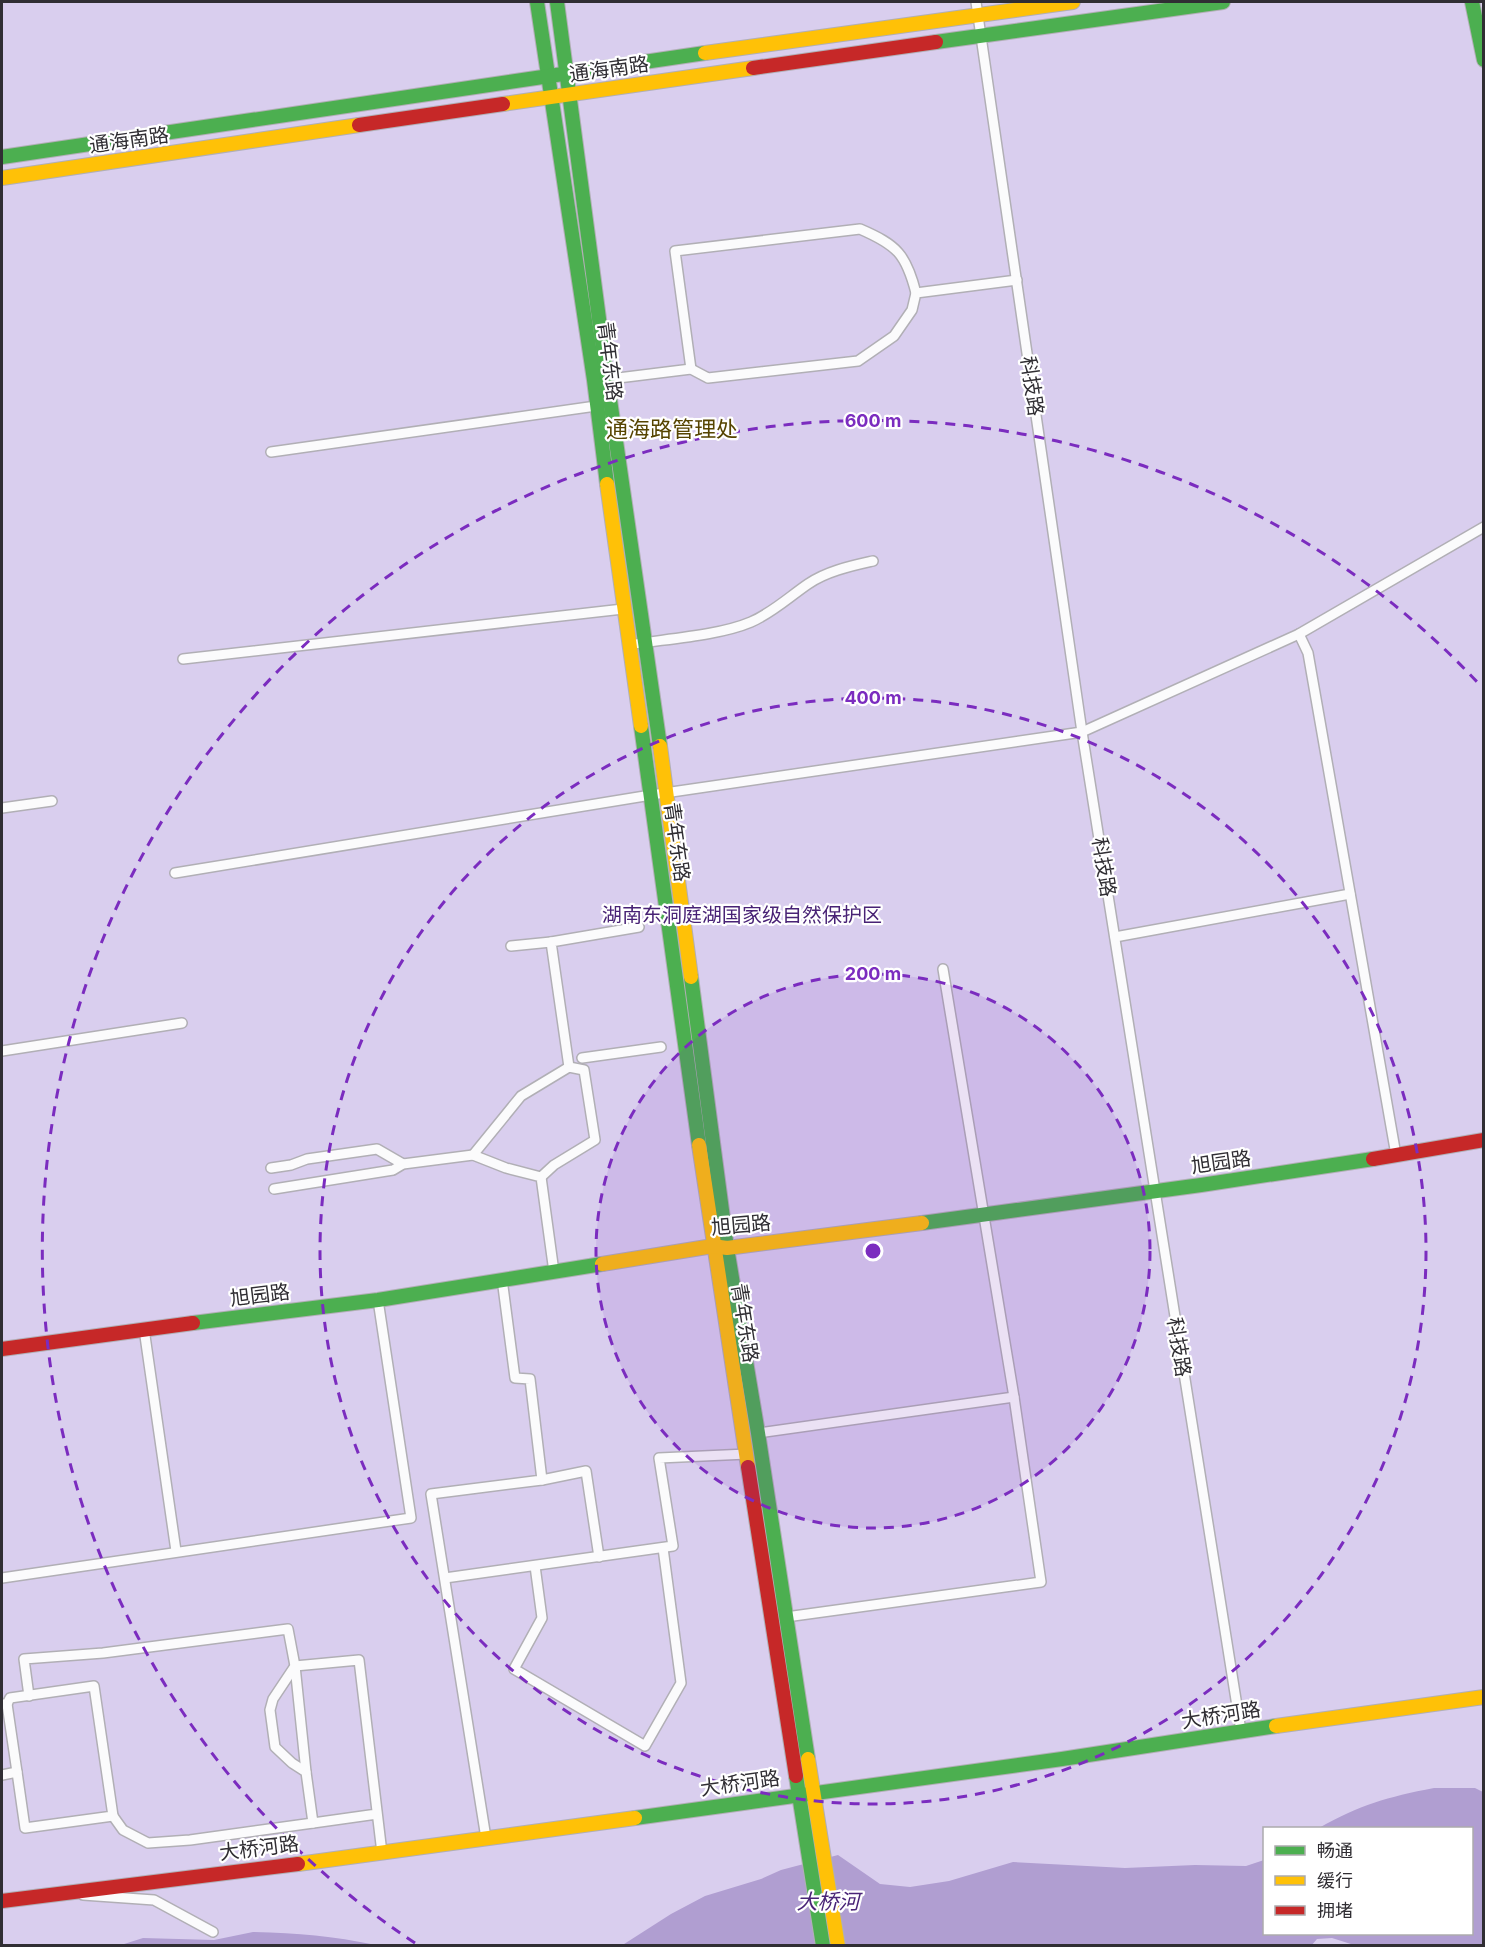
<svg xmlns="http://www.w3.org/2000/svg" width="1485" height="1947" viewBox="0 0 1485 1947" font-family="Inter,'Noto Sans SC',sans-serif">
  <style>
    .green { fill: #d9ceee; fill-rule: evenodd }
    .water { fill: #b09ed1 }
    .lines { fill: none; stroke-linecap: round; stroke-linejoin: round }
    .street-casing { stroke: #b1afb5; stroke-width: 12 }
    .fast-casing { stroke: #b1afb5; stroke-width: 16 }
    .slow-casing { stroke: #b1afb5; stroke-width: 16 }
    .jam-casing { stroke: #b1afb5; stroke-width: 16 }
    .street { stroke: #fbfbfc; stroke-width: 9 }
    .fast { stroke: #4caf50; stroke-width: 14 }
    .slow { stroke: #ffc107; stroke-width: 14 }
    .jam { stroke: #c62828; stroke-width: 14 }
    .ring { fill: none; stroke: #7b2cbf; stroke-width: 3; stroke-dasharray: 10 8 }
    .labels { text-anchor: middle; stroke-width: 4.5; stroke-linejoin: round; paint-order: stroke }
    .street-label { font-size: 20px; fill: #302e33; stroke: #fff }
    .park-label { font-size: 20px; fill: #482275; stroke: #fff }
    .water-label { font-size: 21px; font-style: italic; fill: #492477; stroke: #fff }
    .quarter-label { font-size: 22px; fill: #564401; stroke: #fff }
    .centre { fill: #7b2cbf; stroke: #fff; stroke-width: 3 }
    .ring-label { font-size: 18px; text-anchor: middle; font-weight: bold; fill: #7b2cbf; stroke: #fff; stroke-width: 4.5; stroke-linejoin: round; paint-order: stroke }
  </style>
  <rect width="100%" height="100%" fill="#e6e4ec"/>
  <!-- green -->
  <path class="green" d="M2,2H1483V1945H2ZM1264,1828H1472V1934H1264Z"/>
  <!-- water -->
  <g class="water">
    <path d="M1434,1788H1475L1483,1792V1945H1354L1332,1938L1317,1939L1311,1946H621L671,1914L705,1896L761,1879L781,1870L838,1855L880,1884L910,1887L949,1881L1013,1862L1125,1868L1195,1865L1246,1866L1264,1860V1934H1472V1828H1319C1360,1805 1387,1797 1434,1788Z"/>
    <path d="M253,1932C298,1933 332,1936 376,1945H121L143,1938L214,1940Z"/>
  </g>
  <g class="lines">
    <defs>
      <g id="street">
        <path d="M976,2L1082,732L1241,1731"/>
        <path d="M691,369L675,251L860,229C897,245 906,254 916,293"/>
        <path d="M602,380L691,369L708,378L858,361L894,336L912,310L916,293L1017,280"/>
        <path d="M271,452L596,406"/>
        <path d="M1299,634L1308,653L1396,1155"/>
        <path d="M628,645C664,639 718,636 751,622C772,613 789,597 808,584C827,571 851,566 873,561"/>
        <path d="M183,659L623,609"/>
        <path d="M2,808L52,801"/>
        <path d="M175,873L651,795L1082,732L1299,634L1484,527"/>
        <path d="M1115,937L1350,894"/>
        <path d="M511,946L551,942"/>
        <path d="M2,1051L182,1023"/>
        <path d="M582,1058L661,1047"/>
        <path d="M569,1067L551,942L639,927"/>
        <path d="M473,1155L521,1096L569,1067L584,1070L595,1140L554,1165L541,1177"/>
        <path d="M271,1168L291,1165L307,1159L377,1149L403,1164"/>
        <path d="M274,1189L393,1170L403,1164L473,1155L506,1168L541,1177L554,1272"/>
        <path d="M144,1329L176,1551"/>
        <path d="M758,1433L1014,1397"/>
        <path d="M542,1480L586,1471L599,1557"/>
        <path d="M535,1566L542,1618L514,1669L645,1746L681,1683L663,1548"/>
        <path d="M2,1578L411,1518L378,1300"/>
        <path d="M445,1578L673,1546L659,1458L747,1454"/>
        <path d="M786,1617L1041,1582L1014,1397L943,969"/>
        <path d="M29,1696L24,1659L103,1653L288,1629L295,1666L306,1772"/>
        <path d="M2,1704H7L10,1698L94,1686L113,1816L25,1828L17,1772L2,1775"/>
        <path d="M7,1704L17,1772"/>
        <path d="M377,1814L313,1823L306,1772L292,1763L275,1747L270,1710L273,1699L295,1666L359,1660L382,1853"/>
        <path d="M113,1816L123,1830L148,1843L190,1840L313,1823"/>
        <path d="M486,1838L431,1494L542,1480L530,1379L515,1378L502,1279"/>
        <path d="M83,1895L154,1900L213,1932"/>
      </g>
      <g id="fast">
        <path d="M537,2L594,380L607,484"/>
        <path d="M557,2L607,379L660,746"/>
        <path d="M1472,2L1484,60"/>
        <path d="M936,42L1223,2"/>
        <path d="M2,157L705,53"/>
        <path d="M641,726L699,1145"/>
        <path d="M691,977L727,1248L758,1433L808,1759"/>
        <path d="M922,1223L1201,1185L1373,1159"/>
        <path d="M193,1323L378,1300L602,1264"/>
        <path d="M796,1776L823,1946"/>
        <path d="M635,1818L1062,1759L1276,1726"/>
      </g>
      <g id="slow">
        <path d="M705,53L1073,2"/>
        <path d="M503,104L753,68"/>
        <path d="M2,178L359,125"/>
        <path d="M607,484L641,726"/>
        <path d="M660,746L691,977"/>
        <path d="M699,1145L748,1467"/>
        <path d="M602,1264L713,1246L727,1248L922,1223"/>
        <path d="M1276,1726L1484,1697"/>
        <path d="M808,1759L838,1946"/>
        <path d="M298,1864L635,1818"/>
      </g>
      <g id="jam">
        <path d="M753,68L936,42"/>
        <path d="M359,125L503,104"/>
        <path d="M1373,1159L1484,1140"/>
        <path d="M2,1349L193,1323"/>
        <path d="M748,1467L796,1776"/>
        <path d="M2,1901L298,1864"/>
      </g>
    </defs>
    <!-- street casing -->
    <use href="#street" class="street-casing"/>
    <!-- fast casing -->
    <use href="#fast" class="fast-casing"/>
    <!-- slow casing -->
    <use href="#slow" class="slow-casing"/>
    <!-- jam casing -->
    <use href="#jam" class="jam-casing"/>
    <!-- street -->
    <use href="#street" class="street"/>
    <!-- fast -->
    <use href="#fast" class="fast"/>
    <!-- slow -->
    <use href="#slow" class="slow"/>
    <!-- jam -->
    <use href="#jam" class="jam"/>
  </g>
  <!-- distance rings -->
  <circle cx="873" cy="1251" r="277" fill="#7b2cbf" fill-opacity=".12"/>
  <g class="ring">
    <circle cx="873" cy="1251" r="277"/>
    <circle cx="873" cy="1251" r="553"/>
    <path d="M415 1943A830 830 0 1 1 1480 685"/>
  </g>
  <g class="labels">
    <!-- street labels -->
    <g class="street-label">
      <text transform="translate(609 69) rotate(-8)" y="7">通海南路</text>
      <text transform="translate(129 140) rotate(-8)" y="7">通海南路</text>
      <text transform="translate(610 361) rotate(83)" y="7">青年东路</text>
      <text transform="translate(1032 386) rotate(82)" y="7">科技路</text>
      <text transform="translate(677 842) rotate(82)" y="7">青年东路</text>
      <text transform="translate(1104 867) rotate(81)" y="7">科技路</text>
      <text transform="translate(1221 1162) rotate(-8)" y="7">旭园路</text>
      <text transform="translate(741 1225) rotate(-5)" y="7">旭园路</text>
      <text transform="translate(260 1295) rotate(-7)" y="7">旭园路</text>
      <text transform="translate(745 1323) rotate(81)" y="7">青年东路</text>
      <text transform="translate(1179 1347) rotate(81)" y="7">科技路</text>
      <text transform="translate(1221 1715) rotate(-9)" y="7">大桥河路</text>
      <text transform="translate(740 1783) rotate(-8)" y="7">大桥河路</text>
      <text transform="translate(259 1848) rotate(-7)" y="7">大桥河路</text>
    </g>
    <!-- park labels -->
    <g class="park-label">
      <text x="742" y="922">湖南东洞庭湖国家级自然保护区</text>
    </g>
    <!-- water labels -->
    <g class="water-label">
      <text x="828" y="1909">大桥河</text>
    </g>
    <!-- quarter labels -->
    <g class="quarter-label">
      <text x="672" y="437">通海路管理处</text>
    </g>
  </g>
  <circle cx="873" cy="1251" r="9" class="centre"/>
  <g class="ring-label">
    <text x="873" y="427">600 m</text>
    <text x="873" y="704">400 m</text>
    <text x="873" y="980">200 m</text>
  </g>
  <!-- border -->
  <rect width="1485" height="1947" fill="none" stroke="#302e33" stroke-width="6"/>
  <!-- legend -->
  <rect x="1263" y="1827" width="210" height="108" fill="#ffffff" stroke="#acabad" stroke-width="1.5"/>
  <rect x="1275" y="1846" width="30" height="9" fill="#4caf50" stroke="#acabad" stroke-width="1.5"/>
  <text x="1317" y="1857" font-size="18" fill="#302e33">畅通</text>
  <rect x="1275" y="1876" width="30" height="9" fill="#ffc107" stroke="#acabad" stroke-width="1.5"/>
  <text x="1317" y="1887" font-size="18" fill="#302e33">缓行</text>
  <rect x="1275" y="1906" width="30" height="9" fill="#c62828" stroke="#acabad" stroke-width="1.5"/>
  <text x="1317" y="1917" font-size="18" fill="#302e33">拥堵</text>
</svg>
